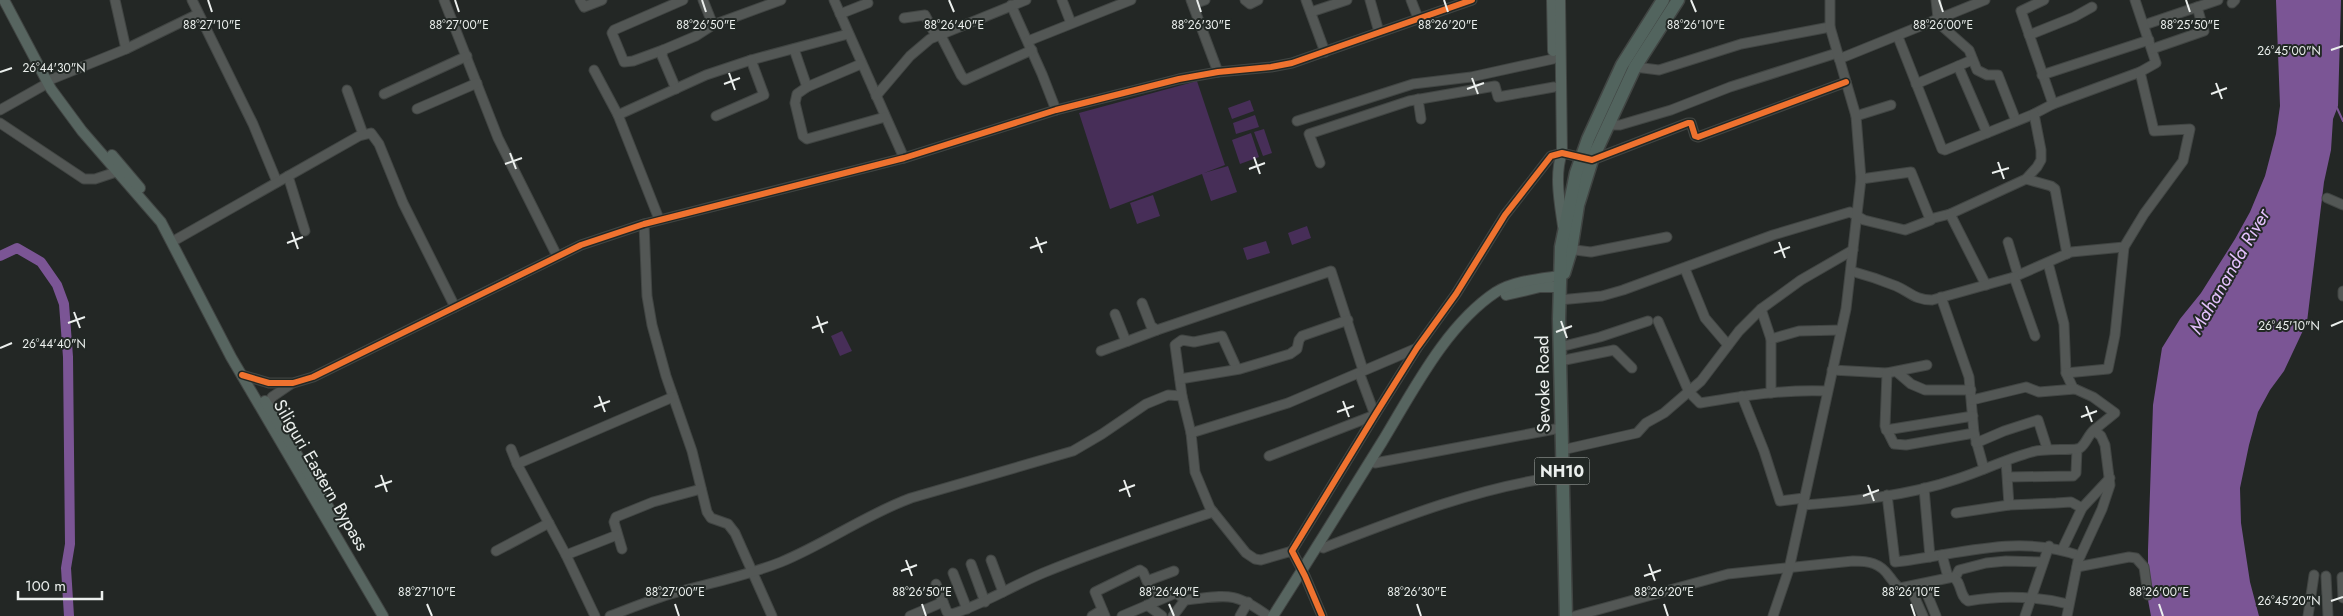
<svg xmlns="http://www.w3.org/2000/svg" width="2343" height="616" viewBox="0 0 2343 616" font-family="Jost,sans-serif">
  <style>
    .green { fill: #472e58 }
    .water { fill: #7b5595 }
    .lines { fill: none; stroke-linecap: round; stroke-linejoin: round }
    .stream { stroke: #7b5595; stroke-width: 2 }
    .river { stroke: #7b5595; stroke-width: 10 }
    .minor-casing { stroke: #414543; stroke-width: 11 }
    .major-casing { stroke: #414543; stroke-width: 12 }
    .highway-casing { stroke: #414543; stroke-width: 15 }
    .minor { stroke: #535755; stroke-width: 9 }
    .major { stroke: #576560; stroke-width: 10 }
    .highway { stroke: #52645e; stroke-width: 12 }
    .cycleway-casing { stroke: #222825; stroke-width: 9 }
    .cycleway { stroke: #ef722f; stroke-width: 6 }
    .ticks { fill: none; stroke: #ebefed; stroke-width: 2 }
    .labels { text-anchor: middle; stroke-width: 4; stroke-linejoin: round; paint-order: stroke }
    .shield { fill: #222825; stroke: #afb3b1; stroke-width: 1 }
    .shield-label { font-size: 16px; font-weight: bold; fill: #ebefed }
    .street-label { font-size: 18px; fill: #ebefed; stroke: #222825 }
    .water-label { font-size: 19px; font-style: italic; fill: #e5c2fd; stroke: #222825 }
    .ticks-label { font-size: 12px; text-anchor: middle; fill: #ebefed; stroke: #222825; stroke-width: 4; stroke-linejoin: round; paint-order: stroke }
  </style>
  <rect width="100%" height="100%" fill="#232725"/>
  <!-- green -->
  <g class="green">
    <path d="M1197,81L1225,165L1204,173L1228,166L1237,192L1211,201L1202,174L1110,209L1079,113Z"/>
    <path d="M1250,100L1254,111L1232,119L1228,108Z"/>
    <path d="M1255,115L1259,127L1236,134L1233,123Z"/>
    <path d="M1264,129L1272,153L1263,156L1254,132Z"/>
    <path d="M1251,133L1259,157L1240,164L1232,140Z"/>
    <path d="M1153,195L1160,216L1137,224L1130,203Z"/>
    <path d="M1307,226L1311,238L1292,245L1288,233Z"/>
    <path d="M1266,241L1270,253L1247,260L1243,248Z"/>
    <path d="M842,331L852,351L840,356L831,336Z"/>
  </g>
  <!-- water -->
  <path class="water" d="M2276,0H2341L2338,106L2333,119L2331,150L2324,182L2307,322L2284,371L2270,390L2258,412L2249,445L2240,488L2241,523L2250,582L2259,616H2151L2148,600V550L2153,405L2162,348L2180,319L2201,293L2235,239L2250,212L2265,176L2276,134L2280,106Z"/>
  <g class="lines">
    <!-- stream -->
    <path class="stream" d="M2337,108L2343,121"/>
    <!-- river -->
    <path class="river" d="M0,256L17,248L41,262L57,285L64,304L68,357L70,544L66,568L69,616"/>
    <defs>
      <g id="minor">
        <path d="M115,0L126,49"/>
        <path d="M192,0L253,124L277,182"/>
        <path d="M444,0L498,138L557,256"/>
        <path d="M580,0L584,7L602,0"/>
        <path d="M703,0L713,25"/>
        <path d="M834,0L904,158"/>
        <path d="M1062,0L1071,23"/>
        <path d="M1191,0L1218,72"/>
        <path d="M1245,0L1250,4L1258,0"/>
        <path d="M1306,0L1325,52"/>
        <path d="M1370,0L1379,32"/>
        <path d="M1411,0L1418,18"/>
        <path d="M1936,0L1938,18"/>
        <path d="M2044,0L2021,11L2053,104"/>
        <path d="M2232,3L2235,0"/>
        <path d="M1193,4L1205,0"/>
        <path d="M1011,5L1042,74L1056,110"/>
        <path d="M1311,12L1347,0"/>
        <path d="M840,14L868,3"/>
        <path d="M904,18L925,15L936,36"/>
        <path d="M1935,20L1969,50L1977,70L1987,75H1998L2016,121"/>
        <path d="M2144,25L2218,0"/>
        <path d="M940,34L961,75L965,80L1032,50"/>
        <path d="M2029,35L2074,17L2092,7"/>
        <path d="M1898,37L1942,149L1945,150L2034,114L2053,104L2140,72L2156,63L2135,0"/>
        <path d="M1028,41L1131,0"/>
        <path d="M794,49L807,87"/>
        <path d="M2152,49L2204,31L2197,7"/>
        <path d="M663,50L633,61L624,62L612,33L614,30L683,0"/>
        <path d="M1839,59L1985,0"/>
        <path d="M861,64L807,87L797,94L795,103L803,136L807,139L885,117"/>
        <path d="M1958,66L1987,133"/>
        <path d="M1635,67L1659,70L1741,44L1830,27"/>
        <path d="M594,70L618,115L659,219"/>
        <path d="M2042,75L2149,40"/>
        <path d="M52,79L126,49L198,14"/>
        <path d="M1916,84L1972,60"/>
        <path d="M676,89L662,56L663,50L696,36L713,25L781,0"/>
        <path d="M347,90L363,134"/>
        <path d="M384,94L467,56"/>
        <path d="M876,96L910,56L930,39L1026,0"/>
        <path d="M1418,99L1421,119"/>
        <path d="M417,109L477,83"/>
        <path d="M0,110L48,83"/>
        <path d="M618,115L706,75L751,60L848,34"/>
        <path d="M716,116L764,95L751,60"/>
        <path d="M1856,116L1891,105"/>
        <path d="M1297,121L1413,84L1471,77L1553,59"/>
        <path d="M0,123L84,179H95L122,170"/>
        <path d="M1608,125H1620L1671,110L1730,87L1837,53"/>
        <path d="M1320,163L1309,134L1409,101L1495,86L1498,97L1554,87"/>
        <path d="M288,176L305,231"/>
        <path d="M1861,179L1911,172L1930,219L1950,214L2026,179L2037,167L2041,160V150L2034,114"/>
        <path d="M2026,179L2051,186L2055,189L2067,254"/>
        <path d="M2327,198L2343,205"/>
        <path d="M1950,214L1986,285"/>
        <path d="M644,224L647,296L652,325L666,376L692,451L707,512L711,518L728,524L735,533L772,616"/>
        <path d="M177,239L359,136L371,133L379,144L403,203L455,307"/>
        <path d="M2008,242L2018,275"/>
        <path d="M1567,249L1591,252L1667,237"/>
        <path d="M2048,263L2064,324L2066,373L2073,388L2093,397L2115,413L2094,430"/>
        <path d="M1685,269L1705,318L1728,345"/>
        <path d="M1851,271C1866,275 1881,280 1896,286C1910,292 1915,300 1932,300L2014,277L2071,252L2124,247"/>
        <path d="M2014,277L2035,336"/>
        <path d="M2343,291V296"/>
        <path d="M1941,297L1969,377L1974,433L1984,469"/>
        <path d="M1559,300L1602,296L1623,290L1773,235L1850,212L1864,220L1905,230L1931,220"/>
        <path d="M1142,303L1151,326L1157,330L1331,271L1363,370"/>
        <path d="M1761,309L1771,339V393"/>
        <path d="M1115,314L1125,339L1128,341L1157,330"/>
        <path d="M1658,321L1689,392L1700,403C1742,396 1784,389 1827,391"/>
        <path d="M1771,339L1799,331L1841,330"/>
        <path d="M1560,347L1600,337L1648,321"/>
        <path d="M1101,351L1128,341"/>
        <path d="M1560,361L1614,350L1632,368"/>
        <path d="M1237,369L1222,336L1194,342L1182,340L1175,345L1182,396L1191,433L1195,472L1210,508L1246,553L1255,559L1261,560L1292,551"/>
        <path d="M1832,370L1887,373L1927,365"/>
        <path d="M1897,372L1911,384L1925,390H1971"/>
        <path d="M1887,373L1885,426L1894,444L1906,445L1974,433"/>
        <path d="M2066,373L2108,369L2115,335L2124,247L2144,214L2183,161L2190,129L2154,131L2140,72"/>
        <path d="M242,375L269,383H293L313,377L581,245L644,224L904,158L1056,110L1179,79L1218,72L1271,67L1292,63L1472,0"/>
        <path d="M1180,379L1240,369L1290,354L1297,349L1299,340L1302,336L1348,320"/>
        <path d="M1742,396L1764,451L1780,501L1804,498"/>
        <path d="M1972,400L2026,387L2039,392L2075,389"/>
        <path d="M267,410L272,397L291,384"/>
        <path d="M1886,430L1973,416"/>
        <path d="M1191,433L1288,403L1417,348"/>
        <path d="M1976,443L2004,431L2038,420L2047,448"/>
        <path d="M511,449L517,464L566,555L595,616"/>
        <path d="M1562,450L1637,433L1646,423L1664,413L1701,381L1739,331L1761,309L1801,280L1853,250"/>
        <path d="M1269,456L1375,415L1360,375"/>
        <path d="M2006,461L2009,505"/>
        <path d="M1375,463L1555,429"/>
        <path d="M517,464L673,397"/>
        <path d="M2008,477L2073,476L2076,473L2077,449"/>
        <path d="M1924,488L1930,557"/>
        <path d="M1887,495L1895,562C1958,555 2018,533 2080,556"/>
        <path d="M1803,505C1854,501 1907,496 1957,479C1982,471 2006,459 2032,452C2043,448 2076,451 2080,448C2086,444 2088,435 2094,430L2101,436L2105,445L2110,485L2102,509L2078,561L2067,616"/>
        <path d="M1956,513L2009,505L2056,503L2071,502L2082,508"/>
        <path d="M1323,548C1398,519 1476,488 1556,477"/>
        <path d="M622,549L614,522L616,517L653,502L701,489"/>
        <path d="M2062,550L2082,508L2110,478"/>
        <path d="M496,551L549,523"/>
        <path d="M566,555L617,535"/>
        <path d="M1942,555L1948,577"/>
        <path d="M991,560L1003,592"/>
        <path d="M971,564L985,602"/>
        <path d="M2077,567L2129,557L2136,558L2144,567L2148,595"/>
        <path d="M953,573L967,609"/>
        <path d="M2326,576L2328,616"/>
        <path d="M2342,577L2343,598"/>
        <path d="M1955,578L1959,570L1986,563L2006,561L2043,562"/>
        <path d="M1147,581L1174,571"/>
        <path d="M936,584L947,612L952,614C984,604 1012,586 1043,573C1099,550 1156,531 1213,512"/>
        <path d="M1923,584L1936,616"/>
        <path d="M1910,587L1923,616"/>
        <path d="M1147,605L1162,616"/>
        <path d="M610,616C631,608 653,599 674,593C710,583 746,576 781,562C825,544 865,515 911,498L1073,451L1102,434L1146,404L1168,395L1182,396"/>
        <path d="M910,616L943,602"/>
        <path d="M1092,616L1102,610"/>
        <path d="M1105,616L1095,592L1140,570L1143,572L1156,601"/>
        <path d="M1122,616L1176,593L1185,600C1226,596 1233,590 1268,616"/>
        <path d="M1173,616L1185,600"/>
        <path d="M1240,616L1248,602"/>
        <path d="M1322,616L1305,576L1292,551L1375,415L1417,348L1456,294L1505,215L1551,156L1562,153L1592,160L1688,123H1691L1695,136L1698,137L1846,82"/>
        <path d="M1575,616L1728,574L1853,561C1869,561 1880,563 1889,576C1893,581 1895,585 1900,588L1953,577C1962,582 1959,596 1968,601C2002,595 2035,596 2068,604"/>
        <path d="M1773,616L1789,569L1846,309L1861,179L1856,116L1830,27V0"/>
        <path d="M2025,616L2049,546"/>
        <path d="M2308,616L2314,575"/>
      </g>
      <g id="major">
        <path d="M4,0L51,89L82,131L161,222L231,357L383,616"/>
        <path d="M1552,0L1553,51"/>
        <path d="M1560,0L1562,153C1554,175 1560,204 1563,226"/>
        <path d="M112,155L140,188"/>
        <path d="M1506,295L1540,287H1559"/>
        <path d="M265,401L338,523"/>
        <path d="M1273,616C1310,558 1346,500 1382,442C1413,391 1446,325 1496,292C1514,281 1538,279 1559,276"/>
      </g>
      <g id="highway">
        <path d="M1564,273L1571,250L1578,205L1592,160L1635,67L1678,0"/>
        <path d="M1566,616L1559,319L1561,247L1576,173L1588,139L1622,65L1663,0"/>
      </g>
    </defs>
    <!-- minor casing -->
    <use href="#minor" class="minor-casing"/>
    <!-- major casing -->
    <use href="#major" class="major-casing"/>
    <!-- highway casing -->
    <use href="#highway" class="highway-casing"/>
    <!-- minor -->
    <use href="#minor" class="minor"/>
    <!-- major -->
    <use href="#major" class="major"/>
    <!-- highway -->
    <use href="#highway" class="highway"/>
    <defs>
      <g id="cycleway">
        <path d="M242,375L269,383H293L313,377L581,245L644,224L904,158L1056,110L1179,79L1218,72L1271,67L1292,63L1472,0"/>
        <path d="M1322,616L1305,576L1292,551L1375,415L1417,348L1456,294L1505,215L1551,156L1562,153L1592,160L1688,123H1691L1695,136L1698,137L1846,82"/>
      </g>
    </defs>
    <!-- cycleway casing -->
    <use href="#cycleway" class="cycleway-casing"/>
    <!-- cycleway -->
    <use href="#cycleway" class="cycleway"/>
  </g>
  <!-- ticks -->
  <path class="ticks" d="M208,0L212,12M455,0L459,12M702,0L706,12M949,0L954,12M1197,0L1201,12M1444,0L1448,12M1691,0L1696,12M1939,0L1943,12M2186,0L2190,12M2331,50L2343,46M0,72L12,68M729,73L735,90M1472,78L1478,94M2216,83L2222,99M724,84L740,78M1467,89L1484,83M2211,94L2227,88M510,153L516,169M1254,157L1260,174M1998,162L2004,179M505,164L522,158M1249,169L1265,163M1992,173L2009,168M292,232L298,249M1036,237L1042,253M1779,242L1785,258M287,243L303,237M1030,248L1047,242M1774,253L1790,247M74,312L80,328M817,316L823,333M1561,321L1567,338M68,323L85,317M2331,326L2343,321M812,328L828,322M1556,332L1572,326M0,348L12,343M599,396L605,412M1343,401L1349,417M2086,406L2092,422M594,407L610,401M1337,412L1354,406M2081,417L2097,411M381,475L387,492M1124,480L1130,497M1868,485L1874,501M375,487L392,481M1119,491L1135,485M1863,496L1879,490M906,560L912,576M1649,564L1655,581M901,571L917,565M1644,576L1661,570M2331,601L2343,597M427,604L432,616M675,604L679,616M922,604L926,616M1169,604L1174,616M1417,604L1421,616M1664,604L1668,616M1911,604L1915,616M2159,604L2163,616"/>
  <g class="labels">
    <!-- shield labels -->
    <rect class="shield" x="1534.5" y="457.5" width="55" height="27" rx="4"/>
    <g class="shield-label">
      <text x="1562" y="477">NH10</text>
    </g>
    <!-- street labels -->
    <g class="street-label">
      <text transform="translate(1543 384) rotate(-91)" y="6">Sevoke Road</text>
      <text transform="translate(321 475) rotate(60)" y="6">Siliguri Eastern Bypass</text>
    </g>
    <!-- water labels -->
    <g class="water-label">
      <text transform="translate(2229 271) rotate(-60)" y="7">Mahananda River</text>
    </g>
  </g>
  <g class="ticks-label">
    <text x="212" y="29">88°27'10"E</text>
    <text x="459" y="29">88°27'00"E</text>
    <text x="706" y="29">88°26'50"E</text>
    <text x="954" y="29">88°26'40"E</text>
    <text x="1201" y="29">88°26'30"E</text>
    <text x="1448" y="29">88°26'20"E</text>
    <text x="1943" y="29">88°26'00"E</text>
    <text x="2190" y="29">88°25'50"E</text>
    <text x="1696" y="29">88°26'10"E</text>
    <text x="2289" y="55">26°45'00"N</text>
    <text x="54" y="72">26°44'30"N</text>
    <text x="2289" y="330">26°45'10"N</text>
    <text x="54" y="348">26°44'40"N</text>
    <text x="427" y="596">88°27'10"E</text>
    <text x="675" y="596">88°27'00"E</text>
    <text x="922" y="596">88°26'50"E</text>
    <text x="1169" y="596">88°26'40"E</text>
    <text x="1417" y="596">88°26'30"E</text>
    <text x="1664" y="596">88°26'20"E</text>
    <text x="1911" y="596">88°26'10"E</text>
    <text x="2159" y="596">88°26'00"E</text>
    <text x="2289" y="605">26°45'20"N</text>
  </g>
  <!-- scale -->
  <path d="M18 591v8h84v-8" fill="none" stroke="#ebefed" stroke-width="2.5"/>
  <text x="25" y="591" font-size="15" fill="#ebefed" stroke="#222825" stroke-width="4" paint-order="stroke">100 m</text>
</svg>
